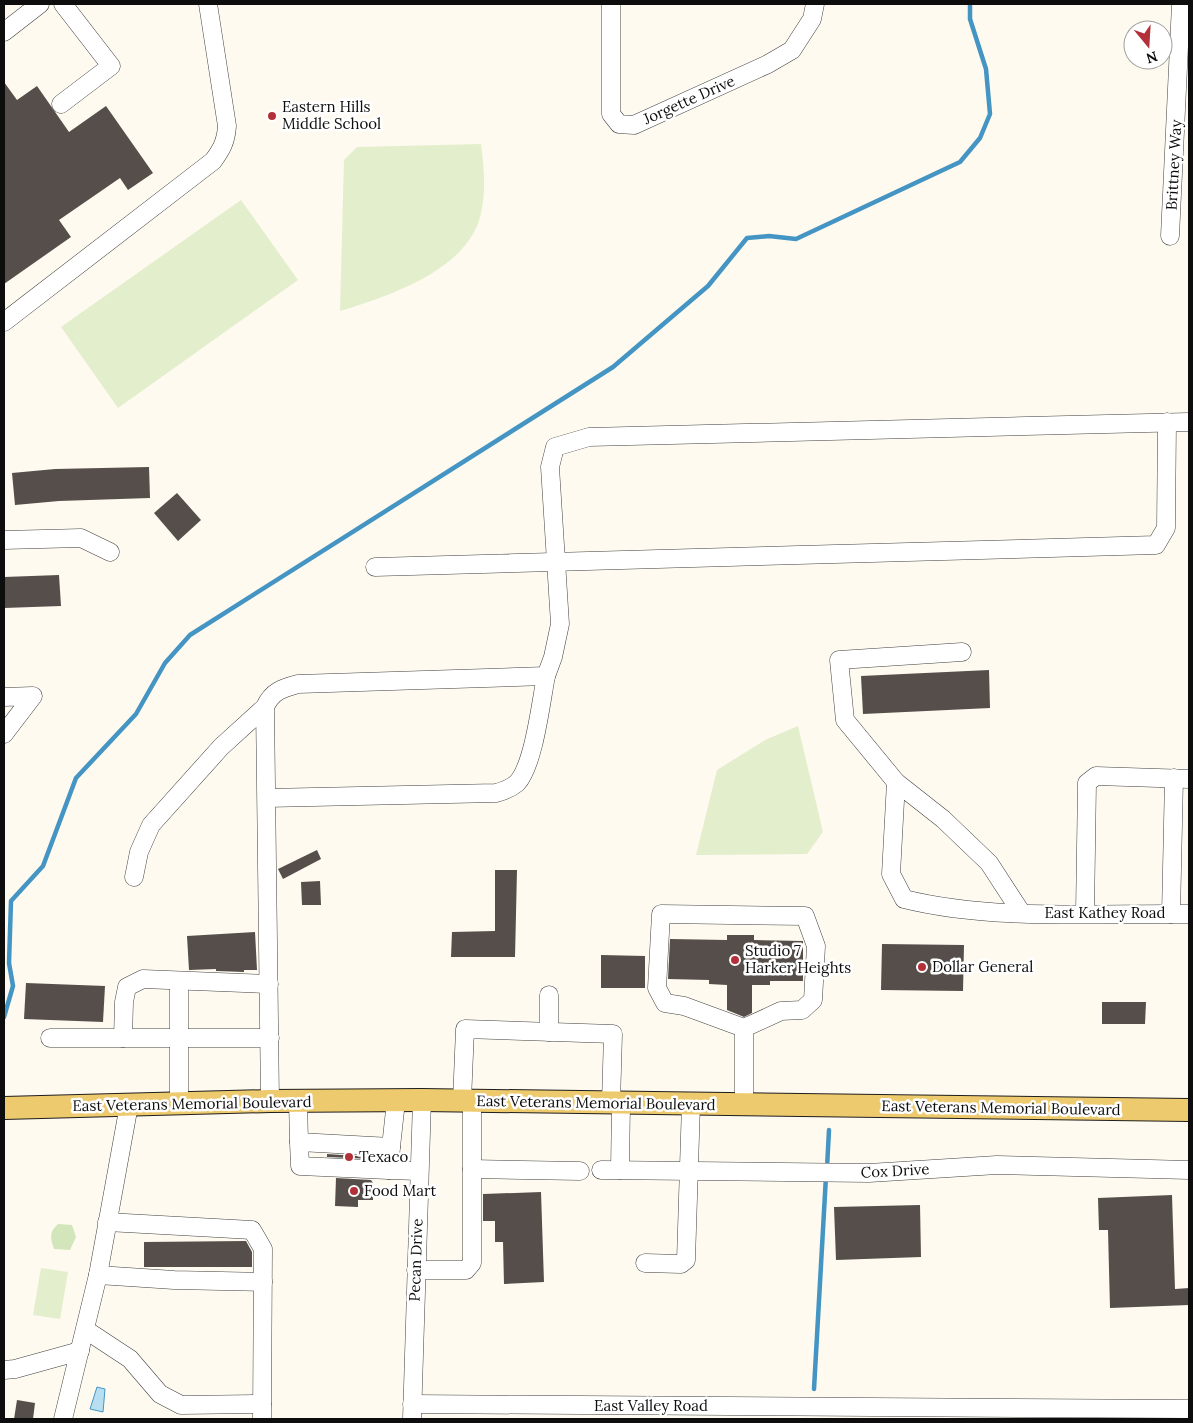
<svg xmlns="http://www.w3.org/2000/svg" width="1193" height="1423" viewBox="0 0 1193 1423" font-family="Lora,serif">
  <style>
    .green { fill: #d3e6bb }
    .pitch { fill: #e3eecc }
    .water { fill: #b7def1; stroke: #4495c3 }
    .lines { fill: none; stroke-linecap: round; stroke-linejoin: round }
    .stream { stroke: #4495c3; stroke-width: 4.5 }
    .building { fill: #554e4a }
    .minor-casing { stroke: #404040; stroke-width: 19 }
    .major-casing { stroke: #1e1e1e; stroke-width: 24 }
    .minor { stroke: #fff; stroke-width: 18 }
    .major { stroke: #eeca6f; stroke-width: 22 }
    .poi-dot { fill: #b3303b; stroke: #fff; stroke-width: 2 }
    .labels { text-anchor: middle; stroke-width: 5; stroke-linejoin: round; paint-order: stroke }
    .street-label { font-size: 15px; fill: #0d0d0d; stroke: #fff }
    .poi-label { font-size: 15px; fill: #0d0d0d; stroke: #fff; text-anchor: start }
  </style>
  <rect width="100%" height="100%" fill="#fefaef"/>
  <!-- green -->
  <path class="green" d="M58,1224L72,1225L76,1237L70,1250L54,1249C50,1238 49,1232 58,1224Z"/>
  <!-- pitch -->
  <g class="pitch">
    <path d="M481,144C484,167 486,190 481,213C469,270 389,296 340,311L344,160L357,147Z"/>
    <path d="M241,200L298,280L118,408L61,327Z"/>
    <path d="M798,726L823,832L807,854L696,855L717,770L765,740Z"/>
    <path d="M41,1268L68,1272L60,1319L33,1315Z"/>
  </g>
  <!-- water -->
  <path class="water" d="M97,1387L105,1389L103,1412L90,1409Z"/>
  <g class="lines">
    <!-- stream -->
    <g class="stream">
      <path d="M4,1017L13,986L9,963L11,901L43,866L76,778L136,714L165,663L190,635L613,367L708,286L747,238L769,236L796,239L960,162L980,138L990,114L986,69L970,19V4"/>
      <path d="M827,1168L829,1130"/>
      <path d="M814,1389L826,1176"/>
    </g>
  </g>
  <!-- building -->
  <g class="building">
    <path d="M4,82L17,100L37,86L69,132L106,106L153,173L128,190L120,178L59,220L71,237L4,284Z"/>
    <path d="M149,467L150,498L59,501L15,505L12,473L55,469Z"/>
    <path d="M177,493L201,520L178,541L154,513Z"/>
    <path d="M59,575L61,606L4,608V577Z"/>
    <path d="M989,670L990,708L863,714L861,676Z"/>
    <path d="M317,850L321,859L283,879L278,869Z"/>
    <path d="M495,870H517L515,957H451L452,932L495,931Z"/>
    <path d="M320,881L321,905H302L301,882Z"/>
    <path d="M255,932L257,970H244V972L216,971V969L189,970L187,936Z"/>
    <path d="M727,935H754V940L803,941V981H770V985H752V1013L744,1017L727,1010V985L709,984V980L668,979L670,939L727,940Z"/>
    <path d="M882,944L964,945L963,991L881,990Z"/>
    <path d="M601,955L645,956V988H601Z"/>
    <path d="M26,983L105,986L103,1022L24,1019Z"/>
    <path d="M1102,1002H1146L1145,1024H1102Z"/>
    <path d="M327,1154L372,1157V1159L327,1157Z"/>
    <path d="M336,1178L371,1180L373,1183V1200H358V1207L335,1206Z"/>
    <path d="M541,1192L544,1282L504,1284L503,1242H495V1221H483V1194Z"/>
    <path d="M1172,1195L1175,1289L1189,1288V1305L1110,1308L1108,1230H1099L1098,1198Z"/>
    <path d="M920,1205L921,1257L836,1260L834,1207Z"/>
    <path d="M246,1241L252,1252V1267H144V1242Z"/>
    <path d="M17,1400L35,1403L33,1419H14Z"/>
  </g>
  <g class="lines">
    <defs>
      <g id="minor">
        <path d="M611,4V114L619,124L634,125L768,64L792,50L812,19L815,4"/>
        <path d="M4,32L40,4"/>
        <path d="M61,104L111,66L63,4"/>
        <path d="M1170,236L1181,4"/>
        <path d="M4,322L213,161C222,149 226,141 227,126L208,4"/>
        <path d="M4,540L81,538L110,552"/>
        <path d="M375,567L1156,545L1166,528L1167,422"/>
        <path d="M4,697L33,696L4,734"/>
        <path d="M896,782L845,720L839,660L962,652"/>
        <path d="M267,798L496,793C504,791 511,788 517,783C534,765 541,701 546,676"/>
        <path d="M134,877L139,852L151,825L221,747L265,707"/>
        <path d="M1021,912L989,863L943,819L896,782L891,874L904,899C992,921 1098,913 1189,914"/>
        <path d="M1085,913L1087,783L1096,776L1189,779"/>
        <path d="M1171,914L1174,778"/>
        <path d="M744,1028L781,1011L802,1010L813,1000L816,946L805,916L661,914L657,988L665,1003L684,1006L744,1028V1105"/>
        <path d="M549,1032V995"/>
        <path d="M50,1038H270"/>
        <path d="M123,1038L124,1002L127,987L143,979L269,984"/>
        <path d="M270,1101L265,707C272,691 283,688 298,684L546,676L553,657L560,624L550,467L555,447L589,437L1189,422"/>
        <path d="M298,1101L299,1142L391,1147L396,1101"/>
        <path d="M462,1101L465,1029L613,1034L611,1103"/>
        <path d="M179,1104V981"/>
        <path d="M299,1142L300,1166L389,1170L391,1147"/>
        <path d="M472,1169L580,1171"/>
        <path d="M389,1170L419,1171"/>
        <path d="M601,1170L869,1173L997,1165L1189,1170"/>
        <path d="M620,1170L621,1103"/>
        <path d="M107,1222L252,1230L263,1249L262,1419"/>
        <path d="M645,1263L681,1264L686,1260L691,1104"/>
        <path d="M416,1270H466L472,1263V1101"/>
        <path d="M98,1275L174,1280L263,1282"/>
        <path d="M86,1330L130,1359L160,1394L181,1405L262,1404"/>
        <path d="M4,1370L15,1369L80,1351"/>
        <path d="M412,1404L1189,1409"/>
        <path d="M63,1419L98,1275L129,1105"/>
        <path d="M412,1419L422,1100"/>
      </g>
      <path id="major" d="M4,1108L270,1101L422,1100L1189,1110"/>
    </defs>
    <!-- minor casing -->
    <use href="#minor" class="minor-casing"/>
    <!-- major casing -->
    <use href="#major" class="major-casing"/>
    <!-- minor -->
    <use href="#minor" class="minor"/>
    <!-- major -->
    <use href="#major" class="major"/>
  </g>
  <!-- markers -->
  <g class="poi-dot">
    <circle cx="272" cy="116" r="5"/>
    <circle cx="735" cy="960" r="5"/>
    <circle cx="922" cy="967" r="5"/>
    <circle cx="349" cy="1157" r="5"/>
    <circle cx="354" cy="1191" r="5"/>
  </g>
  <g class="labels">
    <!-- street labels -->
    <g class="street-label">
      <text transform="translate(689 100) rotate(-24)" y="5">Jorgette Drive</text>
      <text transform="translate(1174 165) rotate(-87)" y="5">Brittney Way</text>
      <text x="1105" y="918">East Kathey Road</text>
      <text transform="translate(596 1103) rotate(1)" y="5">East Veterans Memorial Boulevard</text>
      <text transform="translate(192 1104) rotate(-1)" y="5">East Veterans Memorial Boulevard</text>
      <text transform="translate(1001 1108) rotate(1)" y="5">East Veterans Memorial Boulevard</text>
      <text transform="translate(895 1171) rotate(-3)" y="5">Cox Drive</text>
      <text transform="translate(416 1260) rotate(-88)" y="5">Pecan Drive</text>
      <text x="651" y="1411">East Valley Road</text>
    </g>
    <!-- poi labels -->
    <g class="poi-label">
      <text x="282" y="112">Eastern Hills<tspan x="282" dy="17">Middle School</tspan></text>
      <text x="745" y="956">Studio 7<tspan x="745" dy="17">Harker Heights</tspan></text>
      <text x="932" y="972">Dollar General</text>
      <text x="359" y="1162">Texaco</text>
      <text x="364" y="1196">Food Mart</text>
    </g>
  </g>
  <!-- border -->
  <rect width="1193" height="1423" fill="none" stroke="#0d0d0d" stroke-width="10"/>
  <!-- north arrow -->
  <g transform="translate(1148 45) rotate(162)"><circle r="24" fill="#ffffff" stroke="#9e9e9e"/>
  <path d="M0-4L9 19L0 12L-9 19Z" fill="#b3303b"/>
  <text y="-8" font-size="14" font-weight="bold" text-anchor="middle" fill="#0d0d0d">N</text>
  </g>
</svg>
